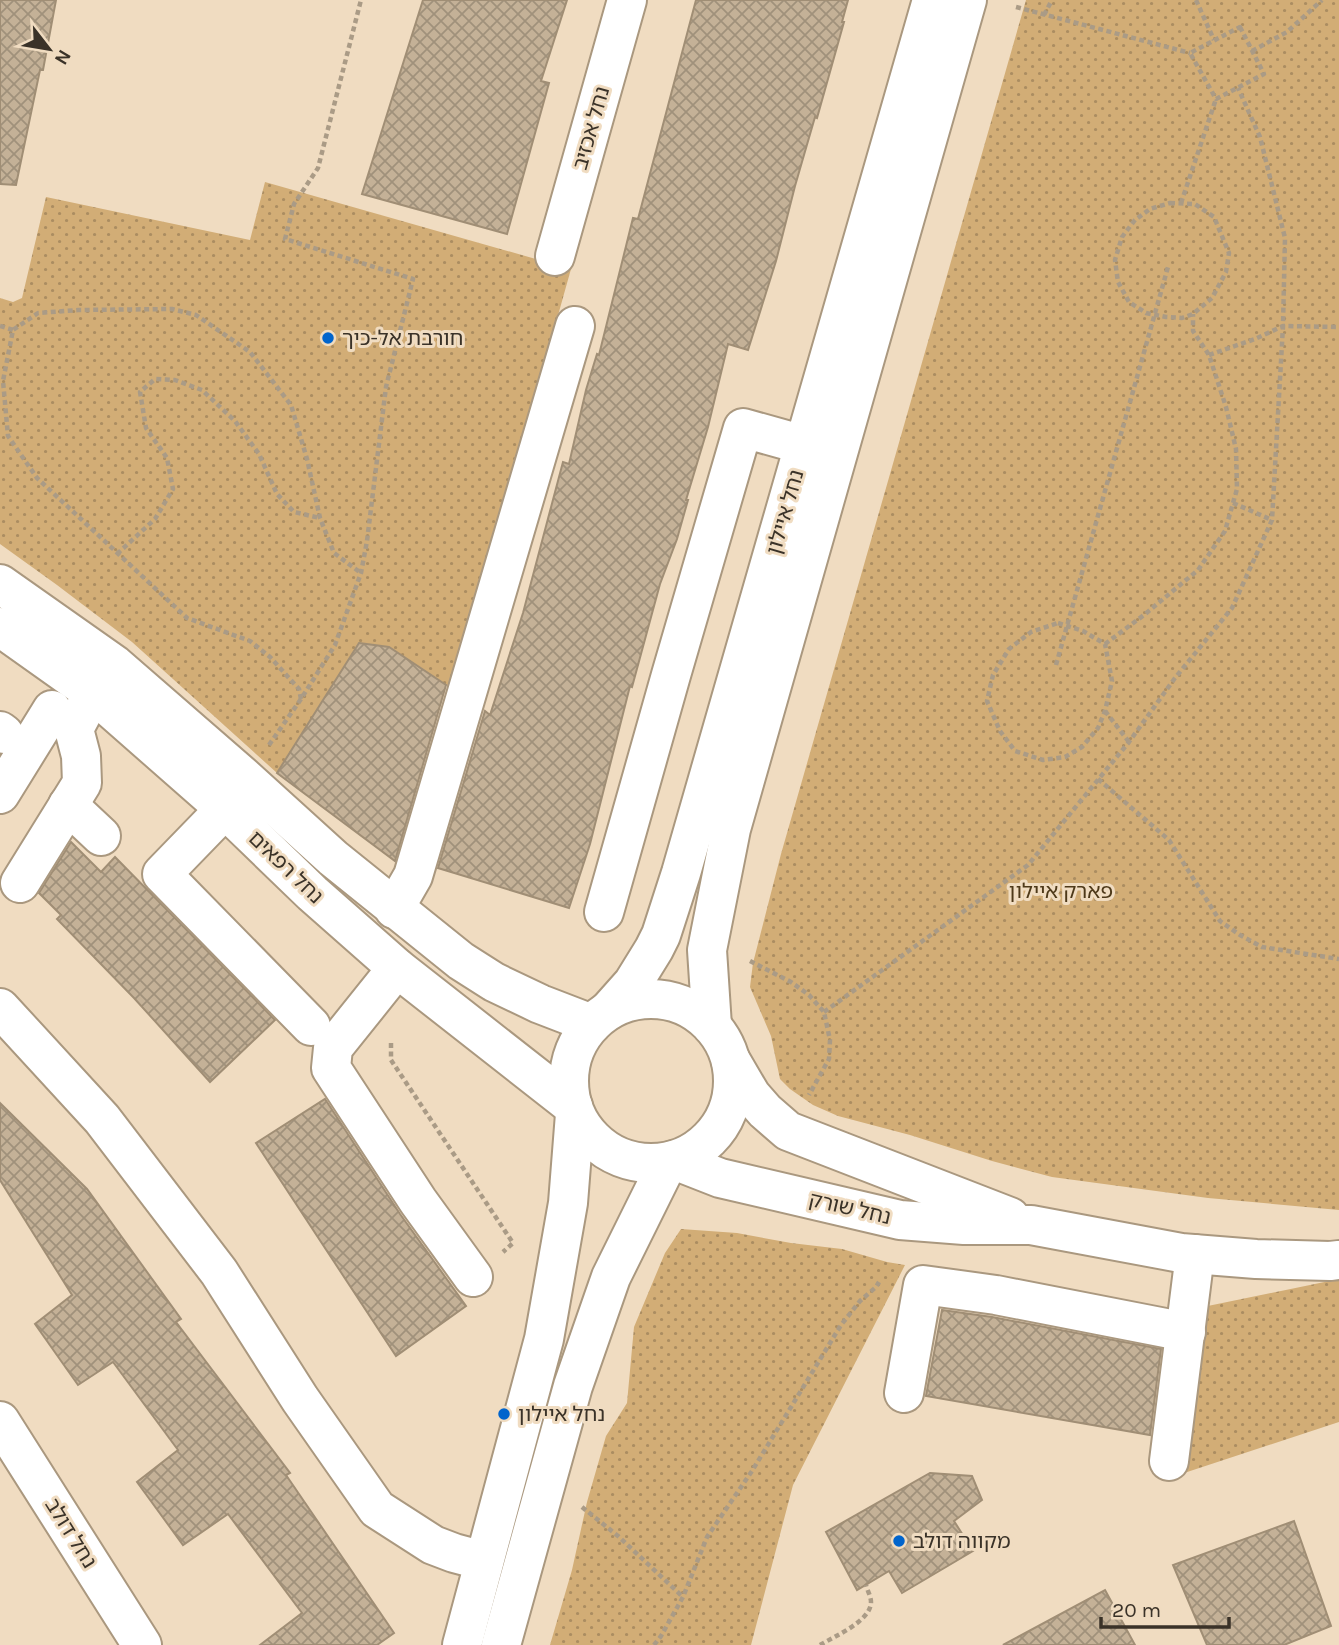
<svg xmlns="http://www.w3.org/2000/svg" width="1339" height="1645" viewBox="0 0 1339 1645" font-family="Karla,'Noto Sans Hebrew',sans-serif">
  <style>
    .green { fill: url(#green-dots) }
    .building { fill: url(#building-cross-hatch); stroke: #a08e75; stroke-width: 2 }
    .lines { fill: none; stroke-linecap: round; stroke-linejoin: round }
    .minor-casing { stroke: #aa987f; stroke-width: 42 }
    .path { stroke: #aa9b86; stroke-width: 4.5; stroke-dasharray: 5 3.5; stroke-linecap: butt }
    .minor { stroke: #fff; stroke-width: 38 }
    .path-bridge { stroke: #aa9b86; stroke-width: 4.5; stroke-dasharray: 5 3.5; stroke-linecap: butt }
    .poi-dot { fill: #0064cc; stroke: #f0dcc1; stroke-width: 2.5 }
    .labels { text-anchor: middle; stroke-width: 6; stroke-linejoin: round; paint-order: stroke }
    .street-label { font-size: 21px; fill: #3a3228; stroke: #f0dcc1 }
    .poi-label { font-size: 21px; fill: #3a3228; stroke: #f0dcc1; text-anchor: start }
    .park-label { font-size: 21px; fill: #4e3919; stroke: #f0dcc1 }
  </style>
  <defs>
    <pattern id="green-dots" width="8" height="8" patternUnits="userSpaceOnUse" patternTransform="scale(1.75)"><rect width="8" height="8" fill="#d2ad76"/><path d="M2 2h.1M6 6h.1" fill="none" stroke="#ab8d61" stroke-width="1.8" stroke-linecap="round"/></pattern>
    <pattern id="building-cross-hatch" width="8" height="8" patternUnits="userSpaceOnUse" patternTransform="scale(1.75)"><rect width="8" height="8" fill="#c4b197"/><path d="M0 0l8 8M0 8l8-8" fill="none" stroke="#a0917b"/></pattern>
  </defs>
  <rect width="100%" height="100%" fill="#f0dcc1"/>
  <!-- green -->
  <g class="green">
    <path d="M1026,0H1339V1210L1208,1198L1052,1177L992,1161L910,1135L838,1116L813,1105L790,1089L780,1079L771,1036L750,987L753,963L781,854Z"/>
    <path d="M265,182L571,269L453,690L389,647L359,643L277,773L132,642L57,585L0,544V298L13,302L22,298L46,197L250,240Z"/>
    <path d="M681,1229L737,1233L791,1243L842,1249L887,1262L905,1265L793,1485L751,1645H550L572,1570L587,1502L606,1436L627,1403L634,1327L665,1253Z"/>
    <path d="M1339,1279V1422L1169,1478L1198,1308Z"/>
  </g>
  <!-- building -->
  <g class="building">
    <path d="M0,0H56L43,70H40L16,185L0,184Z"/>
    <path d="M423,0H567L541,81L549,83L507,234L362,194Z"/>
    <path d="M696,0H848L842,22H844L817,118L815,117L795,186L776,261L748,350L728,344L708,427L686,500H688L677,539L660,584L632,687L630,686L590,844L569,908L438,868L485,711L490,715L523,613L563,462L569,464L586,390L597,354L599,355L633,218L638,219Z"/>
    <path d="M359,643L389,647L446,685L395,861L277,773Z"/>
    <path d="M71,842L101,872L115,857L275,1020L210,1082L134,998L57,919L61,915L39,893Z"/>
    <path d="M325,1099L400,1214L466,1306L396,1356L256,1143Z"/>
    <path d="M0,1103L87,1189L181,1319L176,1322L290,1473L286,1475L394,1633L377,1645H260L302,1613L228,1514L183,1545L137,1482L178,1450L113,1362L78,1385L35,1324L72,1295L0,1180Z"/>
    <path d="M942,1310L992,1317L1161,1349L1150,1435L926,1396Z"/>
    <path d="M930,1473L972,1476L982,1500L954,1521L973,1551L902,1593L889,1571L857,1590L826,1532Z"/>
    <path d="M1294,1521L1331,1626L1284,1645H1207L1173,1565Z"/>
    <path d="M1105,1590L1135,1645H1003Z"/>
  </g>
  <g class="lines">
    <defs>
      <g id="minor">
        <path d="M555,256L627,0"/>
        <path d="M0,584L115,665L246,779L333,858L461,961L494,982L540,1004L592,1024"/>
        <path d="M0,627L93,693L225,809L312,893L397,968L573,1106"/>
        <path d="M0,731L4,734"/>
        <path d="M0,794L52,710"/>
        <path d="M68,805L101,836"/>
        <path d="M225,809L162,874L311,1026"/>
        <path d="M20,883L82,783L81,756L74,729L93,693"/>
        <path d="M394,909L413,876L575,326"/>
        <path d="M604,912L671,675L743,428L804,445"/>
        <path d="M397,968L333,1048L331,1068L418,1201L473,1277"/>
        <circle cx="651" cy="1081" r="82"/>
        <path d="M0,1008L102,1119L219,1272L300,1399L377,1509L433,1545L454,1553L484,1561"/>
        <path d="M609,1010L633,983L654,949L661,935L681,873L932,0"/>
        <path d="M712,1026L707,950L731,829L967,0"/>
        <path d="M731,1061L751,1095L765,1111L788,1131L1010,1217"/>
        <path d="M674,1160L720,1178L900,1220L964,1225H1031L1181,1253L1256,1259L1330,1261L1339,1260"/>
        <path d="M904,1393L923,1285L996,1295L1186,1332"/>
        <path d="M0,1421L142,1645"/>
        <path d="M1169,1461L1195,1254"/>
        <path d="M462,1645L544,1339L568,1203L575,1114"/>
        <path d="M501,1645L573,1386L611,1277L668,1162"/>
      </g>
    </defs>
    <!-- minor casing -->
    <use href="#minor" class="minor-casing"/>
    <!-- path -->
    <g class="path">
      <path d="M1196,0L1214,40"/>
      <path d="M1016,7L1190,53"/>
      <path d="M1044,15L1052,0"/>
      <path d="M1240,27L1264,74L1216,99L1190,53Z"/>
      <path d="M1252,51L1287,32L1322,0"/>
      <path d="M1170,203L1195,204L1214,217L1229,253L1226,272L1212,298L1193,314L1182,318L1166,317L1146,313L1129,302L1118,282L1115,260L1122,237L1135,220L1150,209Z"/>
      <path d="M1181,203L1216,99"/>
      <path d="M0,326L13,330"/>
      <path d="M1209,355L1255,339L1283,326L1339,327"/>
      <path d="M1233,503L1272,520"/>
      <path d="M117,554L155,519L173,489L167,458L146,428L140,392L155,379L175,380L202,390L235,421L259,454L277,494L294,512L320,518"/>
      <path d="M1058,623L1083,631L1105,644L1112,681L1105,711L1098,728L1082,747L1065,757L1043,760L1015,751L1000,731L987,701L993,675L1009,649L1031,632Z"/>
      <path d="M1105,644L1144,615L1198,570L1225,531L1237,489L1236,449L1226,407L1209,355L1193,331V314"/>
      <path d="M301,699L299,689L270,657L250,641L187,618L37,478L8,436L3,381L13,330L38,313L78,310L172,309L196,315L250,352L291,405L307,459L320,518L334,553L361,573"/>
      <path d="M1105,711L1129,742"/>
      <path d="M269,745L301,699L335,645L361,573L367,541L386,387L413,279L285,239L294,204L318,168L361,0"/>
      <path d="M1098,779L1169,840L1220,921L1240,935L1262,947L1339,959"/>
      <path d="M750,961L791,982L809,995L824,1012L830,1040L829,1059L809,1095"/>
      <path d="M824,1012L1028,865L1129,742L1175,678L1232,608L1272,520L1283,326L1285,238L1260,137L1238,88"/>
      <path d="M391,1043V1060L513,1243L503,1252"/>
      <path d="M582,1507L618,1536L683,1597"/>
      <path d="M654,1645L661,1636L683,1597L707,1537L752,1471L841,1325L860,1301L876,1287L879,1282"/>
      <path d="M820,1645C835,1636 871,1621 871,1602C871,1596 867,1590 866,1585"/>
    </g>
    <!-- minor -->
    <use href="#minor" class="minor"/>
    <!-- path-bridge -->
    <path class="path-bridge" d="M1056,665L1168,267"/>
  </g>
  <!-- markers -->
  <g class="poi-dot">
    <circle cx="328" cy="338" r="7"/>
    <circle cx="504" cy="1414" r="7"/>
    <circle cx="899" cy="1541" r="7"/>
  </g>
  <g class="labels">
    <!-- street labels -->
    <g class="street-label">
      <text transform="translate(591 128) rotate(-74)" y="7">נחל אכזיב</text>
      <text transform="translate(785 512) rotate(-74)" y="7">נחל איילון</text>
      <text transform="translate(286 867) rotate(44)" y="7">נחל רפאים</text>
      <text transform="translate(850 1208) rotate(13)" y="7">נחל שורק</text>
      <text transform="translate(71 1533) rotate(58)" y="7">נחל דולב</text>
    </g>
    <!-- poi labels -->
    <g class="poi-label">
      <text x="342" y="345">חורבת אל-כיך</text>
      <text x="518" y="1421">נחל איילון</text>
      <text x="913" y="1548">מקווה דולב</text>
    </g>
    <!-- park labels -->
    <g class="park-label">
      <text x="1061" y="898">פארק איילון</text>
    </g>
  </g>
  <!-- north arrow -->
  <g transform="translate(49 49) rotate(121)" stroke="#f0dcc1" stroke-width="5" paint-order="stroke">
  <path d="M0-5L12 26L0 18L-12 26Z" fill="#3a3228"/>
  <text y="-10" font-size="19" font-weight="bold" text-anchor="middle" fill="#3a3228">N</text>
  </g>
  <!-- scale -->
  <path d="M1101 1617v10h128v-10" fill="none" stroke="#3a3228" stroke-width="3.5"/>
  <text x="1112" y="1617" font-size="21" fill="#3a3228" stroke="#f0dcc1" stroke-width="5" paint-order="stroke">20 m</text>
</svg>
